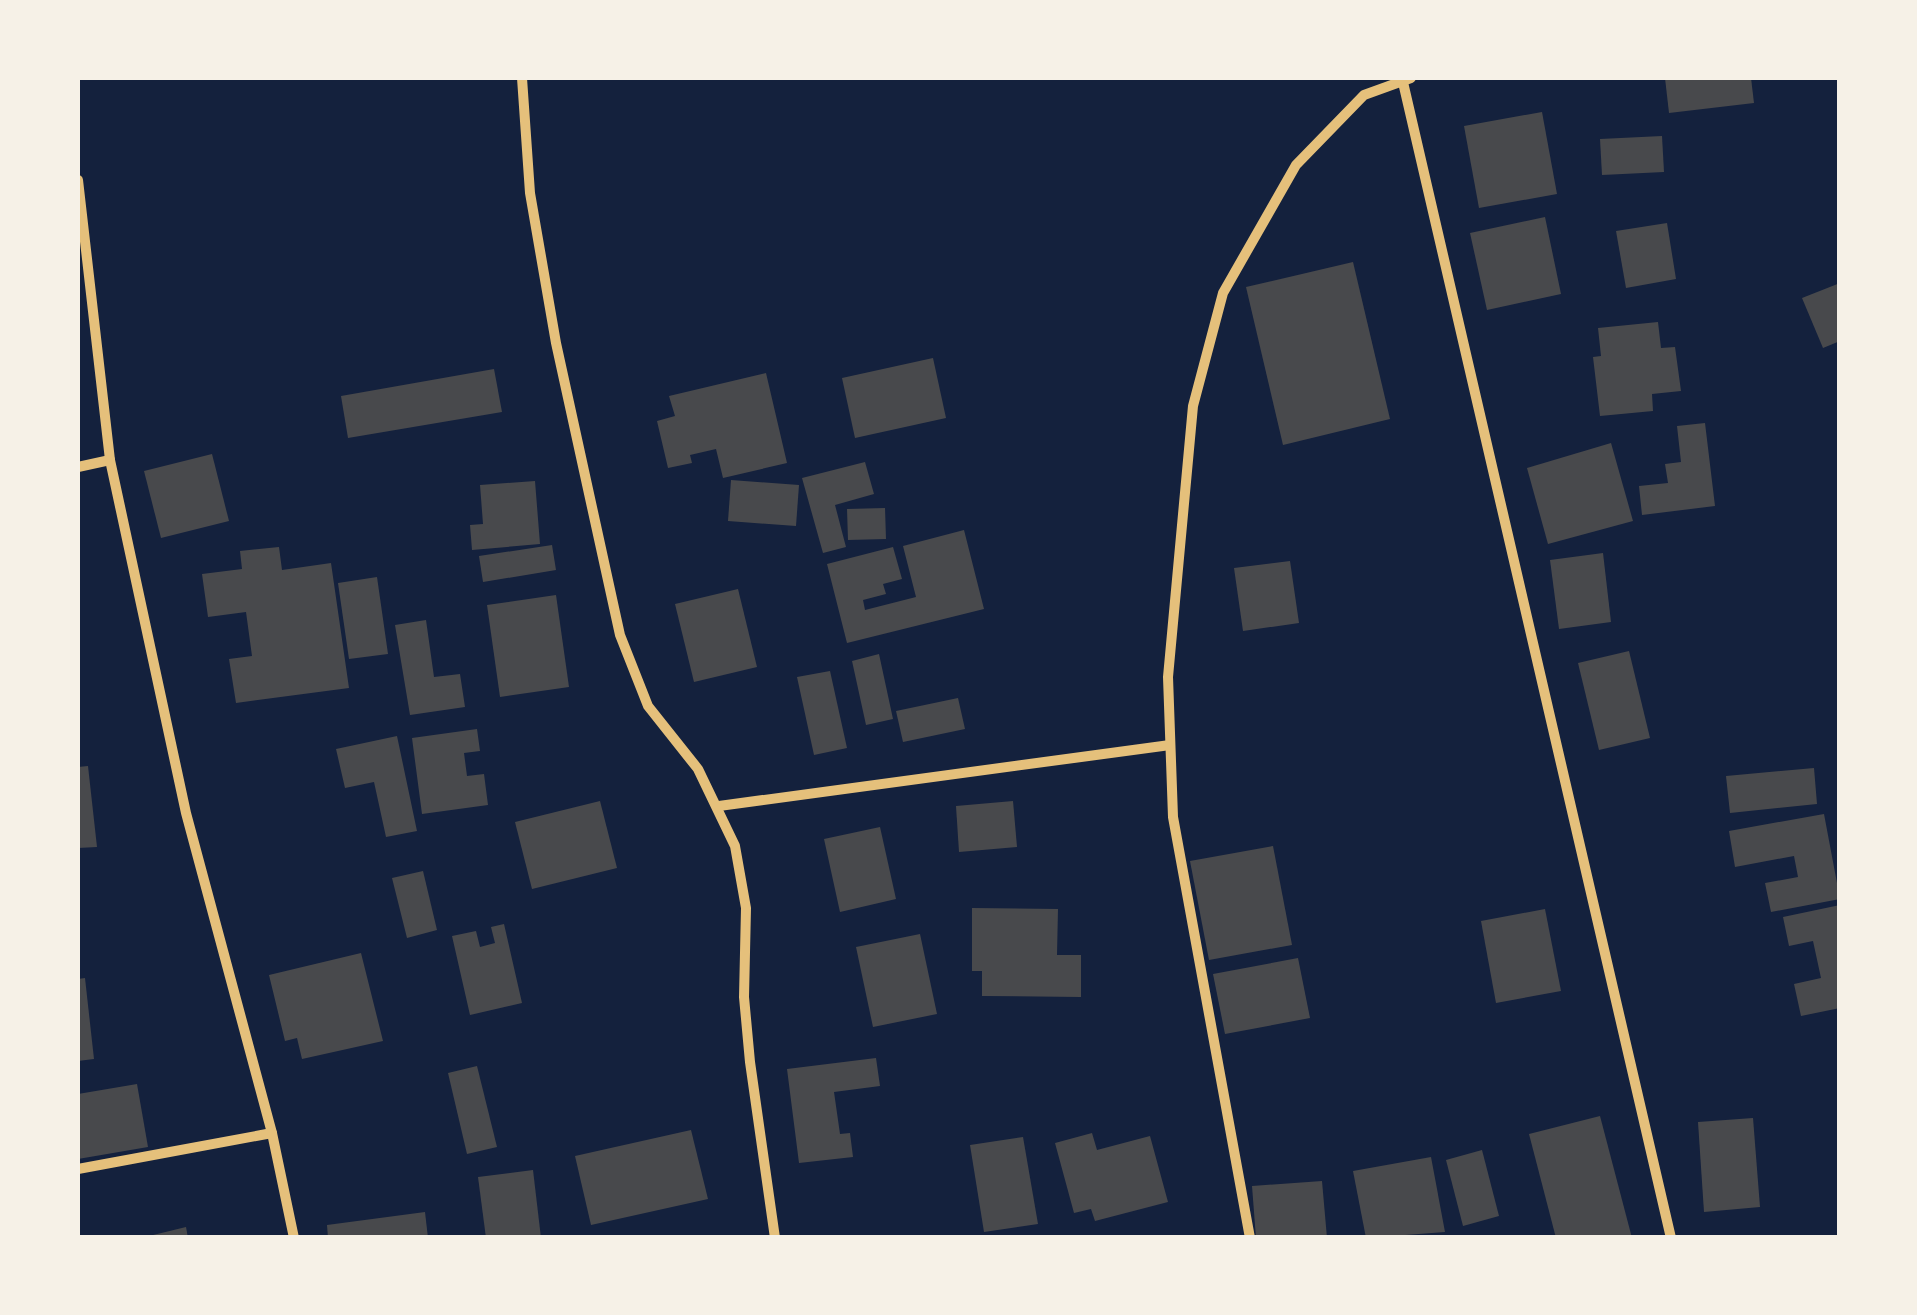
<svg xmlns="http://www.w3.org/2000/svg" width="1917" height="1315" viewBox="0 0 1917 1315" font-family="Rubik,sans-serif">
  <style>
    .building { fill: #48494c }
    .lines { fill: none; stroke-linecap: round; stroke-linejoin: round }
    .minor { stroke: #e5c07b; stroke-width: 10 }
  </style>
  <rect width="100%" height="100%" fill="#14213d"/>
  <!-- building -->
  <g class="building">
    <path d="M1665,78H1751L1754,103L1669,113Z"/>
    <path d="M1542,112L1557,194L1479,208L1464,126Z"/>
    <path d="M1662,136L1664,172L1602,175L1600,139Z"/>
    <path d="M1545,217L1561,294L1487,310L1470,233Z"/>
    <path d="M1667,223L1676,279L1626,288L1616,231Z"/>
    <path d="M1353,262L1390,419L1283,445L1246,287Z"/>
    <path d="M1840,283V341L1823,348L1802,298Z"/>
    <path d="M1658,322L1661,348L1675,347L1681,391L1652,394L1653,411L1600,416L1593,357L1601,356L1598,328Z"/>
    <path d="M933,358L946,418L855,438L842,378Z"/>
    <path d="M494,369L502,412L348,438L341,396Z"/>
    <path d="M766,373L787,463L723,478L716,449L690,455L692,463L668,468L657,421L675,416L669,396Z"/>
    <path d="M1705,423L1715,506L1642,515L1639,486L1668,483L1665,464L1681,462L1677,426Z"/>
    <path d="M1611,443L1633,521L1548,544L1527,468Z"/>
    <path d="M212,454L229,521L161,538L144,471Z"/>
    <path d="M865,462L874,494L835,505L846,547L823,553L802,478Z"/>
    <path d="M731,480L799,485L796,526L728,521Z"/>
    <path d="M535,481L540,544L472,550L470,525L483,524L480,485Z"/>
    <path d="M885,508L886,539L848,540L847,509Z"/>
    <path d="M964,530L984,609L847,643L827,564L893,547L902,579L883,584L886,594L863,600L865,610L916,597L903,546Z"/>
    <path d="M552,545L556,570L483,582L479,556Z"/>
    <path d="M279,547L282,570L331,563L349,688L236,703L229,659L252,656L246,612L208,617L202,574L242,569L240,551Z"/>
    <path d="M1603,553L1611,622L1559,629L1550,560Z"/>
    <path d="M1290,561L1299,623L1243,631L1234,568Z"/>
    <path d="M377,577L388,654L349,659L338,583Z"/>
    <path d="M738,589L757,667L694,682L675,604Z"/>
    <path d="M556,595L569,687L500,697L487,605Z"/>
    <path d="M426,620L434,677L460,674L465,707L410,715L395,625Z"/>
    <path d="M1629,651L1650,738L1599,750L1578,663Z"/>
    <path d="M879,654L893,719L866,725L852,661Z"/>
    <path d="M830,671L847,748L814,755L797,677Z"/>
    <path d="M958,698L965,729L903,742L896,711Z"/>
    <path d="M477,729L480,751L464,753L467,776L484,774L488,805L422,814L412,738Z"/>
    <path d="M397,736L417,831L386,837L374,782L345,788L336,749Z"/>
    <path d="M88,766L97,847L78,848V767Z"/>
    <path d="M1814,768L1817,804L1730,813L1726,776Z"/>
    <path d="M600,801L617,868L532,889L515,822Z"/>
    <path d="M1013,801L1017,847L959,852L956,806Z"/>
    <path d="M1824,814L1840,899L1771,912L1765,883L1798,877L1794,856L1735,867L1729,831Z"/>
    <path d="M880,827L896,899L840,912L824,839Z"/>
    <path d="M1273,846L1292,945L1209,960L1190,861Z"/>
    <path d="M423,871L437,930L407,938L392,878Z"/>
    <path d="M1840,905V1008L1801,1016L1794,984L1821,978L1813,941L1789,946L1783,917Z"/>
    <path d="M972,908L1058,909L1057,955H1081V997L982,996V971H972Z"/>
    <path d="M1545,909L1561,991L1496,1003L1481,921Z"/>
    <path d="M504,924L522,1003L470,1015L452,936L476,931L480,947L495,943L491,927Z"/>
    <path d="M920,934L937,1014L873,1027L856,947Z"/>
    <path d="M361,953L383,1041L302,1059L297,1038L285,1041L269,975Z"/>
    <path d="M1298,958L1310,1018L1225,1034L1213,974Z"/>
    <path d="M85,978L94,1059L78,1061V979Z"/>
    <path d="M876,1058L880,1086L834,1092L840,1134L850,1133L853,1157L799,1163L787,1069Z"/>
    <path d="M477,1066L497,1147L467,1154L448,1073Z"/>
    <path d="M137,1084L148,1147L78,1159V1094Z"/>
    <path d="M1600,1116L1632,1238H1556L1529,1134Z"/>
    <path d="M1753,1118L1760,1207L1704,1212L1698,1122Z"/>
    <path d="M691,1130L708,1199L591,1225L575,1156Z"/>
    <path d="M1092,1133L1097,1150L1150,1136L1168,1202L1095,1221L1091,1209L1074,1213L1055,1143Z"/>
    <path d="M1023,1137L1038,1224L984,1232L970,1145Z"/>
    <path d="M1482,1150L1499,1216L1463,1226L1446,1160Z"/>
    <path d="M1431,1157L1445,1232L1366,1238L1353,1171Z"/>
    <path d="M533,1170L541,1238H486L478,1177Z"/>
    <path d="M1322,1181L1327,1238H1256L1252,1186Z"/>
    <path d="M425,1212L428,1238H328L327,1225Z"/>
    <path d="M186,1227L188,1238H149V1236Z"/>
  </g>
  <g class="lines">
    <!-- minor -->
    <g class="minor">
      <path d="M522,78L530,193L556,343L620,635L648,706L698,769L735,846L746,908L744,997L750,1062L775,1238"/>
      <path d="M1402,78L1671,1238"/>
      <path d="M78,180L110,460L186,813L272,1133L294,1238"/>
      <path d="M78,467L110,460"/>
      <path d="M719,806L1170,745"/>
      <path d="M78,1169L272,1133"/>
      <path d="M1250,1238L1173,817L1168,677L1193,406L1223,293L1296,165L1364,95L1411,78"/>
    </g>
  </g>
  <!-- border -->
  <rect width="1917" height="1315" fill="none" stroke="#f6f1e7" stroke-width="160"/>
</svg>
